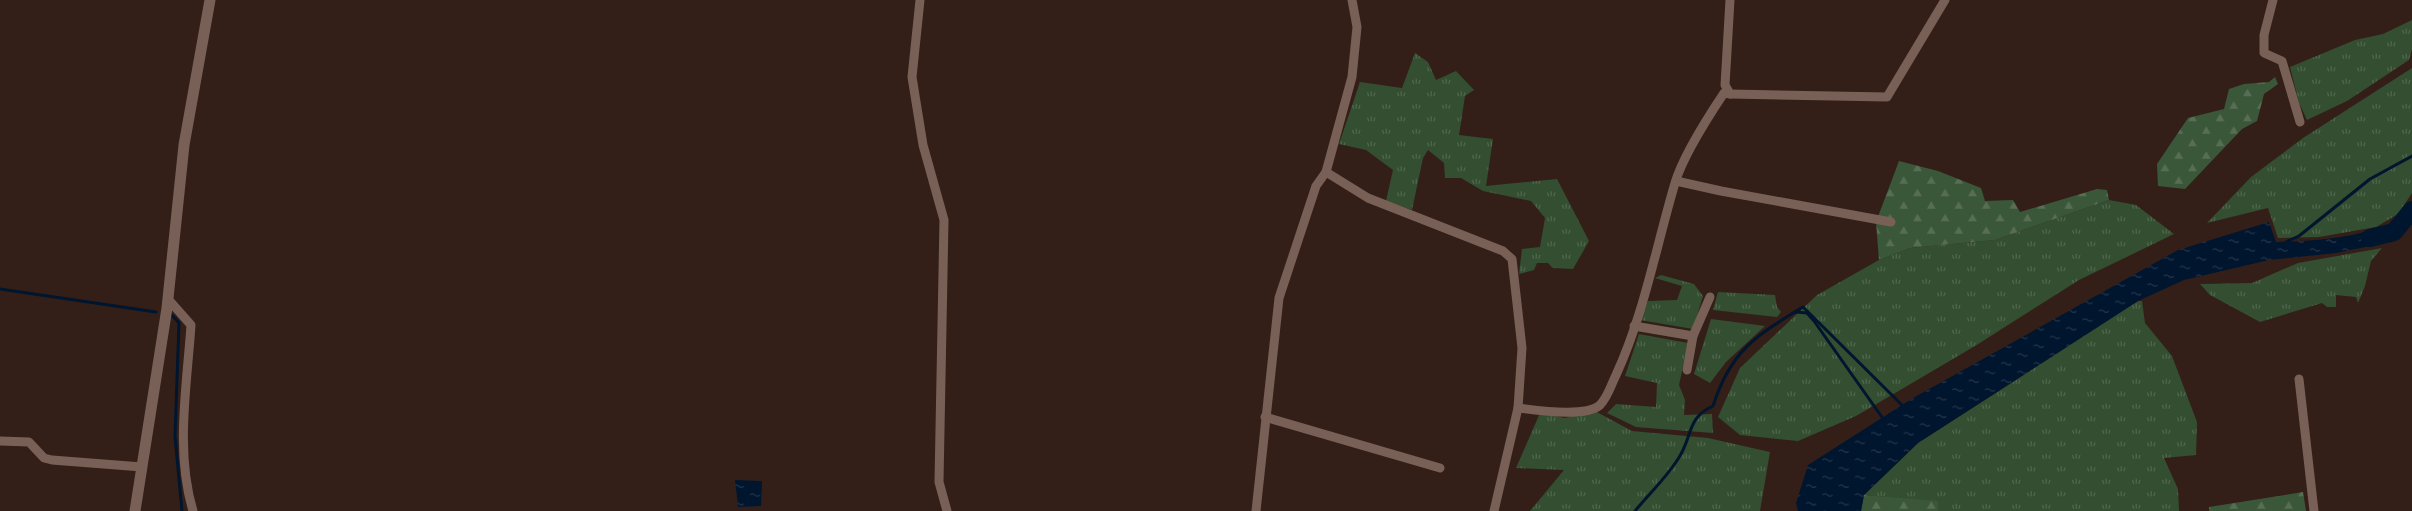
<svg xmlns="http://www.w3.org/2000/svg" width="2412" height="511" viewBox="0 0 2412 511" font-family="'Exo 2',sans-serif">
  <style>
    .grass { fill: url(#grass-tufts) }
    .forest { fill: url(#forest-firs) }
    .water { fill: url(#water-ripples) }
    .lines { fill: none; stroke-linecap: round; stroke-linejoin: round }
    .stream { stroke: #00152e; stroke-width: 3 }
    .river { stroke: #00152e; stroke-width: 18 }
    .minor { stroke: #786057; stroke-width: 9 }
    .secondary { stroke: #786057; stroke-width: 11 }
  </style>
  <defs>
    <pattern id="grass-tufts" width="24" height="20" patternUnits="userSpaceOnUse" patternTransform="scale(1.25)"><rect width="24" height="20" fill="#334e31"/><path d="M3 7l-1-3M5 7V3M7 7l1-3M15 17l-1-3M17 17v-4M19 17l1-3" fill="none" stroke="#50674e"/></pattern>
    <pattern id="forest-firs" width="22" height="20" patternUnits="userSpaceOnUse" patternTransform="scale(1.25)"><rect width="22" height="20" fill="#3b573a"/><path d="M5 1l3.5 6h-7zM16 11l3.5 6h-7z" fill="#576e55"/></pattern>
    <pattern id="water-ripples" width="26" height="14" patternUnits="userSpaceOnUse" patternTransform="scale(1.25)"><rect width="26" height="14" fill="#00152e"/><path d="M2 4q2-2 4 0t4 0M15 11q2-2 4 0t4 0" fill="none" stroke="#25364b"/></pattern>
  </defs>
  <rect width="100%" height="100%" fill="#331f18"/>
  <!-- grass -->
  <g class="grass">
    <path d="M2412,20V49L2409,60L2347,101L2307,120L2299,103L2290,67L2355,40L2383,34Z"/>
    <path d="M1415,53L1428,62L1436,80L1456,71L1474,90L1465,96L1459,135L1493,139L1486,186L1557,179L1589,241L1573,269L1553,268L1548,263H1537L1534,270L1519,274L1522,249L1540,247L1545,218L1531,201L1483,191L1461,178H1445L1444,163L1428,150L1423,158L1412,210L1386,201L1393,170L1366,150L1339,144L1360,82L1402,88Z"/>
    <path d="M2412,68V193L2398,214L2376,227L2319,237L2278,238L2268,208L2207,223L2251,177L2303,138Z"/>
    <path d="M2109,200L2136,205L2174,234L2079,280L1975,346L1856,416L1798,441L1740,435L1718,417L1740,368L1817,295L1879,260L1910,248L1995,240Z"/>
    <path d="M2382,248L2371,261L2365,286L2358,303L2356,297L2336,295V307H2327L2322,303L2260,322L2210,295L2200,284L2252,283L2298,263Z"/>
    <path d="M1661,275L1694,284L1703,296L1693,329L1640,320L1648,301L1677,300L1682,286L1655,278Z"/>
    <path d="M1718,292L1775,295L1777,307L1781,312L1777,317L1713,310Z"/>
    <path d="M2138,301H2142L2145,323L2172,356L2197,422L2196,455L2164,458L2178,489L2179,511H1938V502L1864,495L1918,443Z"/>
    <path d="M1711,319L1765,326L1726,362L1710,383L1694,374Z"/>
    <path d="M1639,334L1688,343L1679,385L1685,400L1684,415L1712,414L1713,433L1636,427L1607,413L1616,404L1656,407L1657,383L1625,376Z"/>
    <path d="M1593,410L1632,431L1708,438L1770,452L1760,511H1530L1564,470L1516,468L1540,413L1565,418Z"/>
  </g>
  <!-- forest -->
  <g class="forest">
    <path d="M2275,77L2278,84L2264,94L2257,121L2242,129L2185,189L2158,186L2157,164L2188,118L2224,109L2229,89L2244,84L2269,82Z"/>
    <path d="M1899,161L1938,171L1981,188L1985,201L2013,200L2020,212L2097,189L2107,190L2109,200L1995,240L1910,248L1879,260L1876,222Z"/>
    <path d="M2303,492L2306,511H2209V507Z"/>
    <path d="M1864,495L1938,501V511H1861Z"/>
  </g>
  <!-- water -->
  <g class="water">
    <path d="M2269,222L2276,242C2315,241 2354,238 2390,224L2395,241L2336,253L2269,260L2184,280L2138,301L1918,443L1864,495L1861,511H1798L1796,503L1808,465L1913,398L2178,250Z"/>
    <path d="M735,480L762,481L761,506L738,507Z"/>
  </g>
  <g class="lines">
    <!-- stream -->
    <g class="stream">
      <path d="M2286,242L2299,236L2370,179L2412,156"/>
      <path d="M0,289L156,312"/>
      <path d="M1796,312L1807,313L1814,321L1884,420"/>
      <path d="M170,315L173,316L179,323L175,436L182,511"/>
      <path d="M1635,511C1649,494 1666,478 1678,459C1693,437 1686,418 1713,406C1731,350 1756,336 1803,307L1905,408"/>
    </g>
    <!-- river -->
    <path class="river" d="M2370,238L2394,232L2412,210"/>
    <!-- minor -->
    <g class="minor">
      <path d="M920,0L912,77L923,145L944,220L939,482L947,511"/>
      <path d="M2273,0L2264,35V53L2282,61L2300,122"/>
      <path d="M1730,94L1887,97L1945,0"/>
      <path d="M1326,172L1368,198L1503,251L1512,259L1522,348L1518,408L1494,511"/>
      <path d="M1676,181L1721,191L1891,222"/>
      <path d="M168,299L191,325C187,386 175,451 193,511"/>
      <path d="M1634,326L1693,336L1710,297"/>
      <path d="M1687,370L1693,336"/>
      <path d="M2299,379L2314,511"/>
      <path d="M1518,408C1536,410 1585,418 1600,405C1608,397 1611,385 1616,375C1644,314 1656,247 1675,183C1683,156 1708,117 1724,93L1730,94L1725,85L1730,0"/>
      <path d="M1265,417L1440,468"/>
      <path d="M0,441L29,442L44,458L52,460L142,467"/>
      <path d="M1256,511L1279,298L1316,186L1326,172L1352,77L1357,27L1352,0"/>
    </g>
    <!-- secondary -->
    <path class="secondary" d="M135,511L167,308L184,145L210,0"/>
  </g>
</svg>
